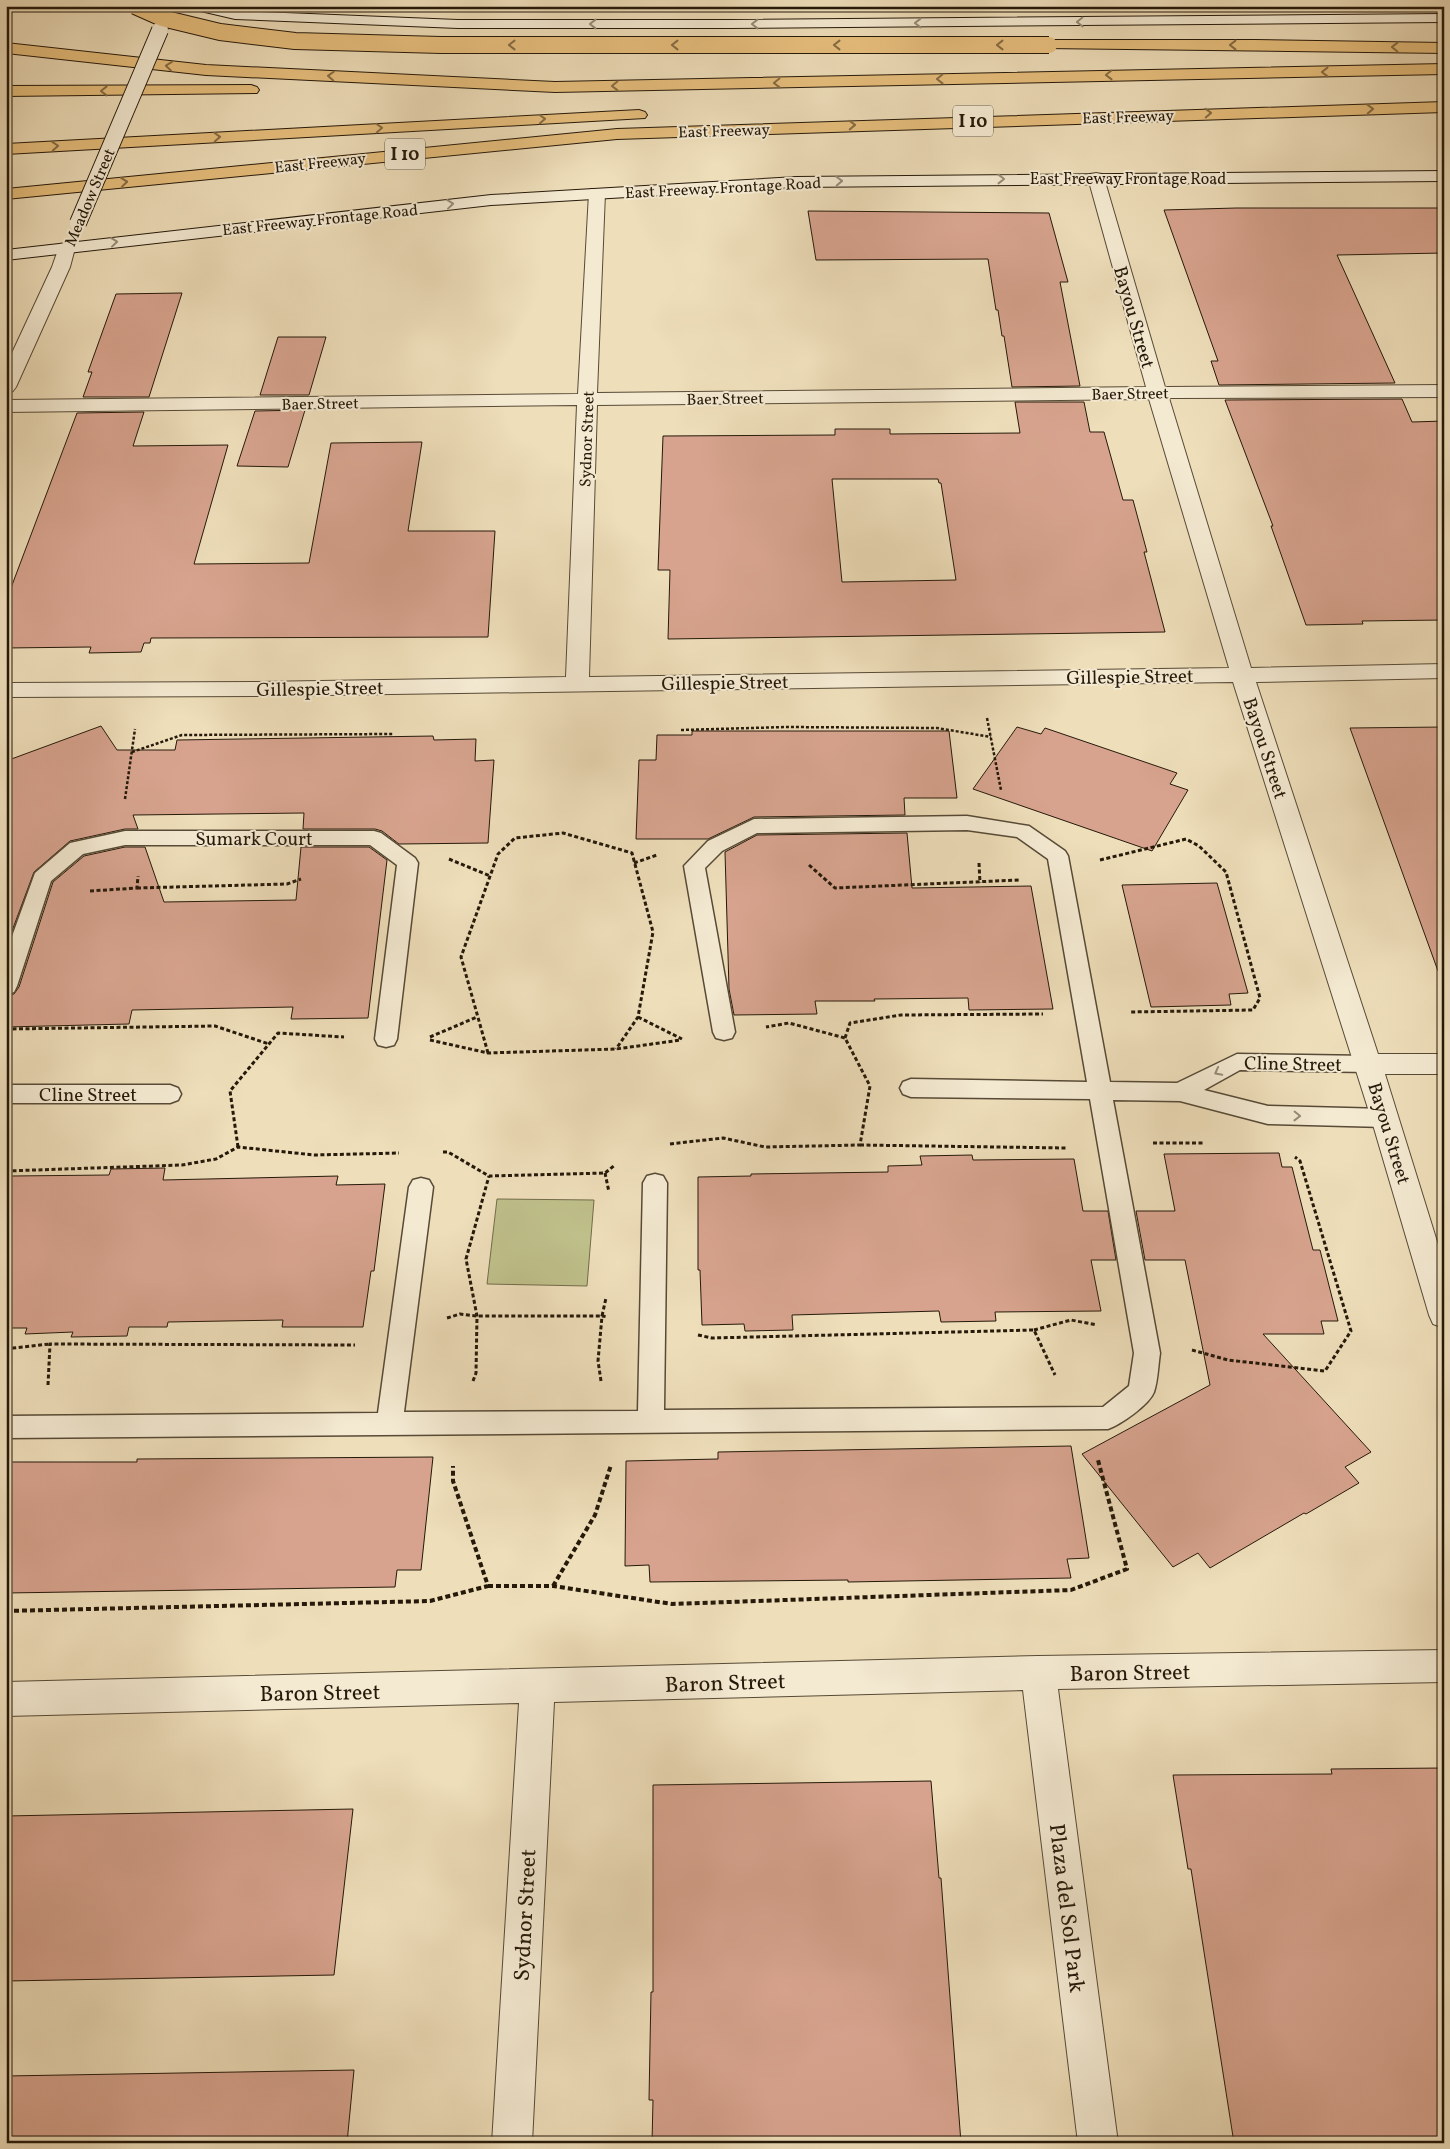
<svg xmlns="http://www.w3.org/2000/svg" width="1450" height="2149" viewBox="0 0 1450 2149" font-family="Vollkorn,serif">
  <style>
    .green { fill: #bfc08b; stroke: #726c4a }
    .building { fill: #d7a38e; stroke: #25190a; fill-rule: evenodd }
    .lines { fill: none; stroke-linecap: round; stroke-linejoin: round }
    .lane-casing { stroke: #574a36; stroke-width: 3 }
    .street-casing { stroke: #574a36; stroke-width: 2 }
    .secondary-casing { stroke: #25190a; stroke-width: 2 }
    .highway-casing { stroke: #25190a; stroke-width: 2 }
    .path-far2 { stroke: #25190a; stroke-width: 2.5; stroke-dasharray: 3 2; stroke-linecap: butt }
    .path-far1 { stroke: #25190a; stroke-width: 3; stroke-dasharray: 4 2.5; stroke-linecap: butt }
    .path { stroke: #25190a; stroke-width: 4; stroke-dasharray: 5 3; stroke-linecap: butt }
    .lane { fill: #f4ead2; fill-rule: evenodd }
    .street { fill: #f4ead2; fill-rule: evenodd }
    .secondary { fill: #f4ead2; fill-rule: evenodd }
    .highway { fill: #e7bf7d; fill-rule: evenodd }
    .secondary-bridge-casing { stroke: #25190a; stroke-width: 18; stroke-linecap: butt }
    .highway-bridge-casing { stroke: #25190a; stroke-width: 18; stroke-linecap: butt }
    .secondary-bridge { stroke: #f4ead2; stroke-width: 16 }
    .highway-bridge { stroke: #e7bf7d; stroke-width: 16 }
    .oneway { stroke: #978c78 }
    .oneway2 { stroke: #866c44 }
    .labels { text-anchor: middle; stroke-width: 4; stroke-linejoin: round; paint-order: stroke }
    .far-street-label { font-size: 16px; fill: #25190a; stroke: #f4ead2 }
    .shield { fill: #f4ead2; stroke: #635846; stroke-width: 1 }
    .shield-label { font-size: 18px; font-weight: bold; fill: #25190a }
    .street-label { font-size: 19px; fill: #25190a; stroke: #f4ead2 }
    .near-street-label { font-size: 22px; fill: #25190a; stroke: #f4ead2 }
  </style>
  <rect width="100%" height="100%" fill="#eedeba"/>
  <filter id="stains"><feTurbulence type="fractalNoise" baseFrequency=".004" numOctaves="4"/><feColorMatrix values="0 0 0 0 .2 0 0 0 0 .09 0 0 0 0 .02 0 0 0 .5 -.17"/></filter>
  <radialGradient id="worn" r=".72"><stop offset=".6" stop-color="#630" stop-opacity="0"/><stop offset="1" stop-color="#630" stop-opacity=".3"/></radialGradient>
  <!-- green -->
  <path class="green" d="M497,1199L594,1200L587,1286L487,1284Z"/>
  <!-- building -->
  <g class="building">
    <path d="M1236,208H1444V253L1337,255L1395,383L1219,385L1211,361H1218L1164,210Z"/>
    <path d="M808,211L1049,213L1068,282H1060L1080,386L1012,387L1004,336H1002L998,310H996L988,259L816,260Z"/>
    <path d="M182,293L149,397H83L92,372H88L116,294Z"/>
    <path d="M278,337H326L309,395H260Z"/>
    <path d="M1402,399L1412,422L1444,421V620L1362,621L1363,624L1306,625L1271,526H1273L1225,400Z"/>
    <path d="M1015,402H1084L1090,432H1104L1123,500H1133L1147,552H1144L1165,632L668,639L670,570H658L663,436L835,435V429H890V434L1020,433ZM832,479H938L939,483H941L956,580L842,582Z"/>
    <path d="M305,410L288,467L237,466L255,411Z"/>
    <path d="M144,412L133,446L228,445L194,564L309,563L331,443L422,442L408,531H495L488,637L151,638L150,643H144L141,652L89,653L91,647L6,648V601L77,413Z"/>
    <path d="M101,726L117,750H175L177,740L433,736L434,740L476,739L475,761L494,760L488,843L399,844L382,831L375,829H303L304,813L133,815L138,829H125L70,841L34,872L6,947V761Z"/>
    <path d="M1017,727L1041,734L1045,728L1177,773L1170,784L1188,790L1152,851L973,789Z"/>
    <path d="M1444,727V970L1438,971L1350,728Z"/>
    <path d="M692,731H949L957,798H904L905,815L754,817L708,839H636L639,760H656L657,735H692Z"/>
    <path d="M907,833L912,888L1031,886L1053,1009L969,1010L968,998L874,999L875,1001H815L817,1014L734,1015L729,989L725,852L757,835Z"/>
    <path d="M125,847H145L164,902L296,900L301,847H369L387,860L368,1018L291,1019L293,1007L132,1010L129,1024L6,1027V996L14,994L19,987L53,882L84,856Z"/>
    <path d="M1217,883L1248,993L1229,994L1231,1005L1151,1007L1122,885Z"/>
    <path d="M1279,1153L1282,1167H1292L1313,1250H1320L1338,1321H1321L1324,1334H1263L1371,1452L1345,1467L1359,1483L1306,1514L1304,1513L1210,1568L1198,1553L1173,1567L1082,1454L1210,1385L1185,1260H1145L1136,1211H1175L1164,1154Z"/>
    <path d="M972,1155L973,1160L1074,1159L1083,1211H1108L1116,1260H1091L1101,1311L995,1312L996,1321L941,1322L939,1311L792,1315L793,1330L745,1331L744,1324L702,1325L700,1270H698V1177L751,1176V1174L888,1172V1166L922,1165L920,1156Z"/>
    <path d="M165,1168L163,1180L338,1176L336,1185L385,1184L374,1271H371L363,1327H282L283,1320L168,1322L167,1327H129L127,1336L71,1337L73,1332L25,1334L27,1328H6V1195L12,1176L109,1175L111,1169Z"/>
    <path d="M1071,1446L1089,1558L1067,1559L1071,1578L848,1582V1580L650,1582L649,1565L625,1566L626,1461L718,1459V1452Z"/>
    <path d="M433,1457L421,1570H397L395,1587L6,1593V1462H137V1459Z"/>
    <path d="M1444,1768V2143H1234L1191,1869H1188L1173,1775L1332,1774L1331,1769Z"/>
    <path d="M931,1781L939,1878H941L961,2143H652L653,2100H649L651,1992H653V1785Z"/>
    <path d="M353,1809L334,1975L6,1981V1816Z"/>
    <path d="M354,2070L347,2143H6V2076Z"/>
  </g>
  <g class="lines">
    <defs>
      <g id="lane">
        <path d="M967,816L1029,826L1065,851L1068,856L1110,1082L1177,1083L1237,1054L1369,1056L1377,1058L1380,1064L1377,1070L1369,1072L1240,1070L1204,1090L1268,1106L1385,1109L1393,1112L1396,1118L1393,1124L1385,1127L1268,1124L1180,1101L1113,1100L1160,1353C1158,1366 1158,1380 1154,1392C1149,1405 1120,1425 1108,1429L6,1438V1416L378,1413L409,1187L413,1180L421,1178L429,1180L433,1187L404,1412L638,1411L643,1183L647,1176L655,1174L663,1176L667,1183L664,1410L1103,1407L1129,1386L1134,1353L1090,1099L911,1097L903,1094L900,1088L903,1082L911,1079L1087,1082L1048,859L1017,837L967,830L757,833L722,851L705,868L735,1032L732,1038L724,1040L716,1038L713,1032L684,866L708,841L754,819Z"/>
        <path d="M125,831H374L381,833L415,858L418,863L397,1039L394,1045L386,1047L378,1045L375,1039L397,865L370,845H125L83,854L51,881L17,986L14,992L6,994V953L35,873L70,843Z"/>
        <path d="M6,1085H170L178,1088L181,1094L178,1100L170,1103H6Z"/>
      </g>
      <g id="street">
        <path d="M1096,173L1102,174L1104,178L1165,387L1444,385V397L1169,398L1251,668L1444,664V678L1256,682L1378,1054H1444V1074H1385L1444,1264V1328L1433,1324L1429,1315L1371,1118L1233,682L257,696L6,697V683L257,682L566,677L577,405L6,412V400L578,394L589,193L591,189H603L605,193L597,393L1146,387L1088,178L1090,174ZM1149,399L1229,668L589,677L597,405Z"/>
        <path d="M66,243L72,244L75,248L70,267L16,387L13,391L6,393V366L52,267L60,244Z"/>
        <path d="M1444,1650V1682L1058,1689L1118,2143H1078L1023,1690L554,1702L532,2143H492L519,1703L6,1716V1682L1038,1656Z"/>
      </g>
      <g id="secondary">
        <path d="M163,6H177L167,30L165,33H155L153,30Z"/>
        <path d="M190,6H217L235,11L458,20H729L1444,14V22L729,28H458L235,19L192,9Z"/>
        <path d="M1444,171V181L796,187L491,205L6,260V250L491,195L796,177Z"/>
      </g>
      <g id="highway">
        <path d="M1049,40H1255L1444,43V53L1044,48L1041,45L1044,42Z"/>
        <path d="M6,43L206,65L555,82L1444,64V74L555,92L206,75L6,53Z"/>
        <path d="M251,85L257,87L259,90L257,93L6,96V86Z"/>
        <path d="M1444,102V112L617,139L6,199V189L617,129Z"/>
        <path d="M639,110L645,112L647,115L645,118L6,154V144Z"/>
      </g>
    </defs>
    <!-- lane casing -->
    <use href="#lane" class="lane-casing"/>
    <!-- street casing -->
    <use href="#street" class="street-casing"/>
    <!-- secondary casing -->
    <use href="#secondary" class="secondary-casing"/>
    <!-- highway casing -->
    <use href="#highway" class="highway-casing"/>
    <!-- path-far2 -->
    <g class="path-far2">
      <path d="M987,718L1001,790"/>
      <path d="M681,730L786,727L937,728L991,737"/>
      <path d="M132,752L182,735L394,734"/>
      <path d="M125,799L135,729"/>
    </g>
    <!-- path-far1 -->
    <g class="path-far1">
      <path d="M449,859L490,876"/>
      <path d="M1100,860L1186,839L1199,846L1226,872L1260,998L1253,1010L1129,1012"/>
      <path d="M634,863L657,855"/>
      <path d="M979,863L980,883"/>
      <path d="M809,865L835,888L1019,880"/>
      <path d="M137,888L287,884L301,879"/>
      <path d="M90,891L137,888L138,876"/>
      <path d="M638,1017L682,1039"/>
      <path d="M6,1029L215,1026L269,1044"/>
      <path d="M430,1037L477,1017"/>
      <path d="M845,1038L850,1023L901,1015L1043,1014"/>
      <path d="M430,1040L488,1053L616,1049L681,1040"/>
      <path d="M488,1053L461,957L498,854L515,838L563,833L632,853L653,932L638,1017L616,1049"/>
      <path d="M1153,1143H1205"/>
      <path d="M670,1144L723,1138L765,1147L860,1145L870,1086L845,1038L789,1023L766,1027"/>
      <path d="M860,1145L1067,1148"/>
      <path d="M238,1147L230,1091L278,1033L344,1037"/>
      <path d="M443,1152H448L489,1176L605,1173L615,1165"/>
      <path d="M6,1171L182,1165L216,1159L238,1147L314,1155L399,1153"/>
      <path d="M605,1173L609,1192"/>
      <path d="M447,1318L460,1314L477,1316H602L606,1298"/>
      <path d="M1034,1330L1071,1320L1097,1325"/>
      <path d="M698,1335L712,1338L1034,1330L1055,1375"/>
      <path d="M6,1346L13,1348L50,1344"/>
      <path d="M1192,1350L1228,1360L1325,1371L1351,1331L1300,1161L1295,1157"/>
      <path d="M473,1381L476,1373L477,1316L466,1259L489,1176"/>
      <path d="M601,1381L598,1361L602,1316L608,1317"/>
      <path d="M48,1385L50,1344L355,1345"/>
    </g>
    <!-- path -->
    <g class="path">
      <path d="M488,1586H553L672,1604L1071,1590L1127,1569L1098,1460"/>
      <path d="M553,1586L595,1515L611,1465"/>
      <path d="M6,1611L430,1601L488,1586L453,1481V1466"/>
    </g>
    <!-- lane -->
    <use href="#lane" class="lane"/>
    <!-- street -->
    <use href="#street" class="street"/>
    <!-- secondary -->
    <use href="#secondary" class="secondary"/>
    <!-- highway -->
    <use href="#highway" class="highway"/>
    <defs>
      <path id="secondary-bridge" d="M78,223L160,30"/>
      <path id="highway-bridge" d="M135,6L162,18L220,32L295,41L441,45H1049"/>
    </defs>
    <!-- secondary-bridge casing -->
    <use href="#secondary-bridge" class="secondary-bridge-casing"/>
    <!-- highway-bridge casing -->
    <use href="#highway-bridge" class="highway-bridge-casing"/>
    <!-- secondary-bridge -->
    <use href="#secondary-bridge" class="secondary-bridge"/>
    <!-- highway-bridge -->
    <use href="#highway-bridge" class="highway-bridge"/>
  </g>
  <!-- one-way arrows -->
  <defs><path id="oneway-chevron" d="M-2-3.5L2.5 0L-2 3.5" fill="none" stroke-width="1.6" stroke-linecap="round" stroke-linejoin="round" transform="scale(1.25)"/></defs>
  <g class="oneway">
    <use href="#oneway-chevron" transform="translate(1080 22) rotate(179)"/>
    <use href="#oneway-chevron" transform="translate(918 23) rotate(180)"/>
    <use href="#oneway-chevron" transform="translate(593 24) rotate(-180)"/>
    <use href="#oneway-chevron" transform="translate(755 24) rotate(180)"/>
    <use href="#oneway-chevron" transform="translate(1001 179)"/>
    <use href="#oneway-chevron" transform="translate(839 181) rotate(-2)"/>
    <use href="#oneway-chevron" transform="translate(450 204) rotate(-6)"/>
    <use href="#oneway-chevron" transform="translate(114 242) rotate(-6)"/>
    <use href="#oneway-chevron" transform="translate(1218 1072) rotate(152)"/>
    <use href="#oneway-chevron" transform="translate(1297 1116) rotate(1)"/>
  </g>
  <g class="oneway2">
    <use href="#oneway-chevron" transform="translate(512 45) rotate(180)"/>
    <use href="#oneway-chevron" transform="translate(675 45) rotate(180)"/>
    <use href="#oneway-chevron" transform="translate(837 45) rotate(180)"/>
    <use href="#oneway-chevron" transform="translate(1000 45) rotate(180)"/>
    <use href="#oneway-chevron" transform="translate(1233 45) rotate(180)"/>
    <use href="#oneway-chevron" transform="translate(1395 47) rotate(-179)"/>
    <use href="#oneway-chevron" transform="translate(169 66) rotate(-174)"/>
    <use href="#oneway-chevron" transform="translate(1325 72) rotate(180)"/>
    <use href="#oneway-chevron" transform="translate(1109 75) rotate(179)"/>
    <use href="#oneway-chevron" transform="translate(331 76) rotate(-177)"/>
    <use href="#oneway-chevron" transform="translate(940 79) rotate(179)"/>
    <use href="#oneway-chevron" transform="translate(777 83) rotate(179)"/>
    <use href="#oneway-chevron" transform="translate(615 86) rotate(179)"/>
    <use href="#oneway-chevron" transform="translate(104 91) rotate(180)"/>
    <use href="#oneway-chevron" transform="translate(1370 109) rotate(-2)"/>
    <use href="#oneway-chevron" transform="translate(1208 113) rotate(-2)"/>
    <use href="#oneway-chevron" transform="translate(542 119) rotate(-3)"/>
    <use href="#oneway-chevron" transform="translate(852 125) rotate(-2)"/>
    <use href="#oneway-chevron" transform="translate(379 128) rotate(-3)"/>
    <use href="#oneway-chevron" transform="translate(217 137) rotate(-3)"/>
    <use href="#oneway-chevron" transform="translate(55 146) rotate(-4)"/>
    <use href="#oneway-chevron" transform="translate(124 182) rotate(-6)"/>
  </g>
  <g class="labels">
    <!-- far-street labels -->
    <g class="far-street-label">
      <text transform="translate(1128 116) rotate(-2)" y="6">East Freeway</text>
      <text transform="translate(724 130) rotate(-2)" y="6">East Freeway</text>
      <text transform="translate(320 162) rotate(-6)" y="6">East Freeway</text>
      <text x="1128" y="184">East Freeway Frontage Road</text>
      <text transform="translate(723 187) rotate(-3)" y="6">East Freeway Frontage Road</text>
      <text transform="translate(89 197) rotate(-67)" y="6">Meadow Street</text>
      <text transform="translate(320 219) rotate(-6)" y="6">East Freeway Frontage Road</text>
      <text transform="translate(1130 393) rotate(-1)" y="6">Baer Street</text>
      <text transform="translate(725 398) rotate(-1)" y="6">Baer Street</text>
      <text transform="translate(320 403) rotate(-1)" y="6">Baer Street</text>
      <text transform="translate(586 439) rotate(-88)" y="6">Sydnor Street</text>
    </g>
    <!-- shield labels -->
    <g class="shield">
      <rect x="953" y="105.5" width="40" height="31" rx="4"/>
      <rect x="385" y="138.5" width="40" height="31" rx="4"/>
    </g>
    <g class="shield-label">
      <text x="973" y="127">I 10</text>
      <text x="405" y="160">I 10</text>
    </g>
    <!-- street labels -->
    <g class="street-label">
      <text transform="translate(1135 317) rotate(74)" y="7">Bayou Street</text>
      <text transform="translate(1130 676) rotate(-1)" y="7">Gillespie Street</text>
      <text transform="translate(725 682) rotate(-1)" y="7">Gillespie Street</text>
      <text transform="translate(320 688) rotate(-1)" y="7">Gillespie Street</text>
      <text transform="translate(1266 748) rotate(72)" y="7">Bayou Street</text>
      <text x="254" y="845">Sumark Court</text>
      <text transform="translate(1293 1063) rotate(1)" y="7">Cline Street</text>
      <text x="88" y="1101">Cline Street</text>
      <text transform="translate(1390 1133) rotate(73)" y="7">Bayou Street</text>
    </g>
    <!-- near-street labels -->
    <g class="near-street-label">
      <text transform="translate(1130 1672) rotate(-1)" y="8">Baron Street</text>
      <text transform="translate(725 1682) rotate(-2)" y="8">Baron Street</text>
      <text transform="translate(320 1692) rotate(-1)" y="8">Baron Street</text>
      <text transform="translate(1068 1908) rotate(83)" y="8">Plaza del Sol Park</text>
      <text transform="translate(524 1915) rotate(-87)" y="8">Sydnor Street</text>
    </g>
  </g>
  <!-- margin -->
  <rect width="1450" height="2149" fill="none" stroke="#eedeba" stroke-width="25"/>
  <rect x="8" y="8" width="1435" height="2134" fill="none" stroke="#25190a" stroke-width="2.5"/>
  <rect x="12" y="12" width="1425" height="2124" fill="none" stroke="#25190a"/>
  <rect width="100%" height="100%" filter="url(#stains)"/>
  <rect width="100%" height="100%" fill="url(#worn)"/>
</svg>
